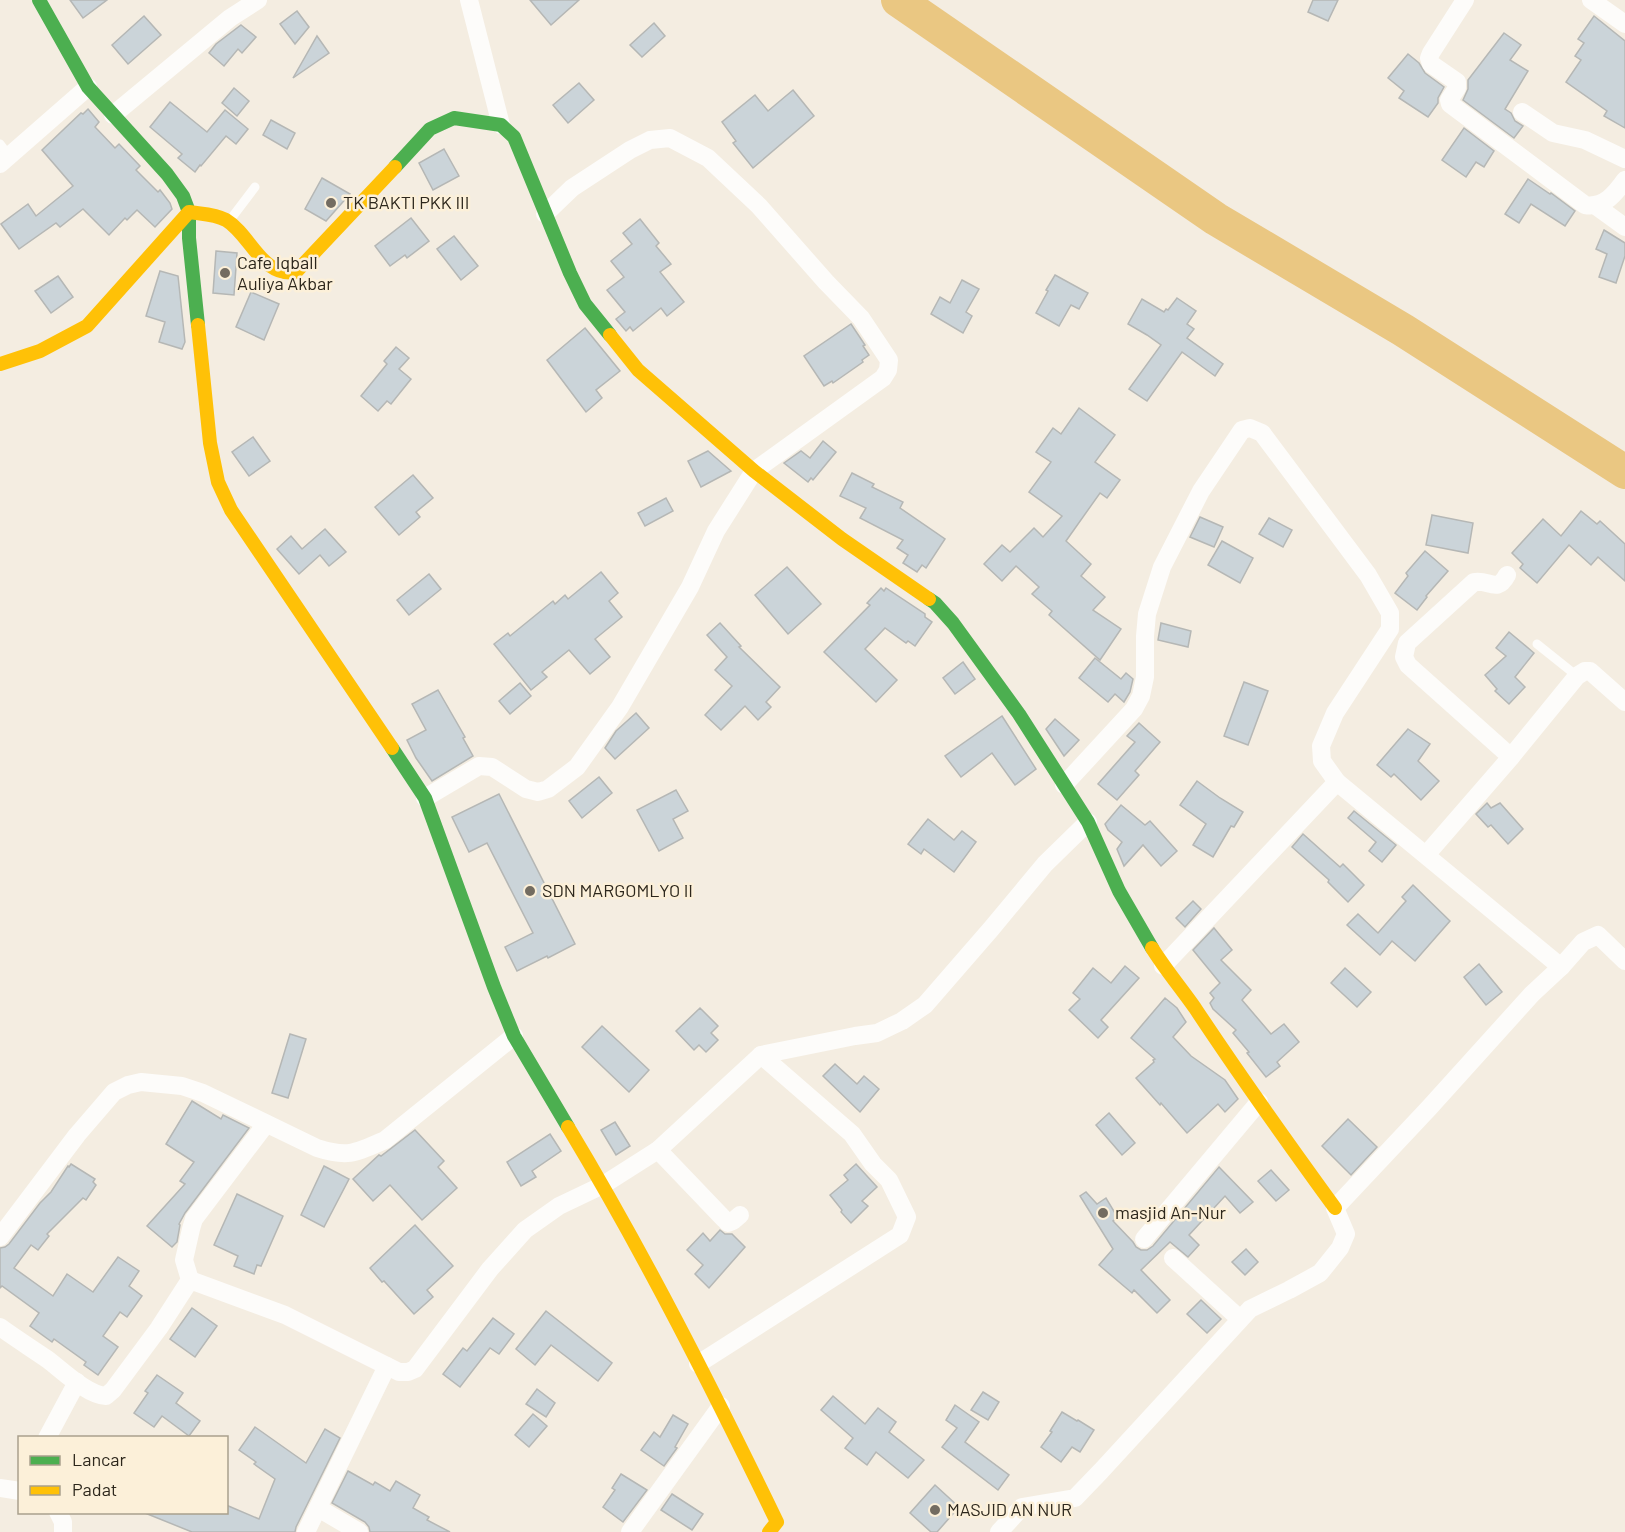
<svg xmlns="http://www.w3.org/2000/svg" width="1625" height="1532" viewBox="0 0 1625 1532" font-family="Barlow,sans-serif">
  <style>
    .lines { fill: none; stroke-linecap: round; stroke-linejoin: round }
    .river { stroke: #eac782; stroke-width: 34 }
    .building { fill: #cbd4d9; stroke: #b5b7b5; stroke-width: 1.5 }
    .lane { stroke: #fdfcfa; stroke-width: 9 }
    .street { stroke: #fdfcfa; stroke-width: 18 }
    .fast { stroke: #4caf50; stroke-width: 14 }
    .slow { stroke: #ffc107; stroke-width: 14 }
    .poi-dot { fill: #736c61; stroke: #fcf0d9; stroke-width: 2 }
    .labels { text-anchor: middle; stroke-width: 5; stroke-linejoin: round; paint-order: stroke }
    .poi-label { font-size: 18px; fill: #2d271c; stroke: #fcf0d9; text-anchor: start }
  </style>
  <rect width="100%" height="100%" fill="#f4ede1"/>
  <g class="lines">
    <!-- river -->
    <path class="river" d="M898,0L1216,219L1403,330L1625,472"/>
  </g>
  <!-- building -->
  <g class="building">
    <path d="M70,0H107L83,18Z"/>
    <path d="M530,0H579L551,25Z"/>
    <path d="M1313,0H1338L1328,21L1308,12Z"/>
    <path d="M297,11L309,27L295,44L280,24Z"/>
    <path d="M144,16L161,35L128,64L112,45Z"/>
    <path d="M1594,16L1625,41V128L1604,116L1607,111L1566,82L1581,60L1575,56L1584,43L1578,39Z"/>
    <path d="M654,23L665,36L642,57L630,45Z"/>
    <path d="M241,25L256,37L242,53L238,49L224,66L209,53L216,44Z"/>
    <path d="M1504,33L1521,45L1510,60L1528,71L1505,109L1511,113L1515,121L1523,126L1514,138L1463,100L1468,89V80Z"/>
    <path d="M317,36L329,53L293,78Z"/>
    <path d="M1408,54L1419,63L1425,73L1444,87L1438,98V103L1428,117L1399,98L1404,91L1388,78Z"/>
    <path d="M579,83L594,100L568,123L553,105Z"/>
    <path d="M234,88L249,101L237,116L222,103Z"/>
    <path d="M793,90L814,116L753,168L733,143L736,141L722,122L755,95L768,111Z"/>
    <path d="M170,102L207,132L225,110L248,129L236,144L226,136L201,166L200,165L195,172L178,158L182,154L150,127Z"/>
    <path d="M88,109L99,122L95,127L115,148L119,144L140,166L136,170L158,192L160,190L170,203L172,209L155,227L137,210L127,220L125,218L109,235L83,209L60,227L56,223L19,249L1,224L28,204L36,216L73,186L42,150L81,113L83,114Z"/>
    <path d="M271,120L295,133L287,149L263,135Z"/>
    <path d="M1464,128L1494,151L1484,167L1476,162L1466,177L1442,160Z"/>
    <path d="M444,149L459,176L433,190L419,163Z"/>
    <path d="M322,178L350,194L326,221L305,209Z"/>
    <path d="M1528,179L1550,194L1551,193L1575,211L1565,226L1531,204L1519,223L1505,214Z"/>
    <path d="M411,218L429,241L407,258L405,255L390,266L375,246Z"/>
    <path d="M640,219L659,243L656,246L671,264L660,272L684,302L667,316L661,308L633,331L630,327L626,331L616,319L625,312L607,290L624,277L611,261L632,244L623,233Z"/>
    <path d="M1604,230L1625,243V256L1616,283L1599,277L1607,254L1596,249Z"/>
    <path d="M454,236L478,266L461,280L437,249Z"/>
    <path d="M216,251L237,253L234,295L213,293Z"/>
    <path d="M160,271L178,276L185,342L182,349L159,342L165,322L146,316Z"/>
    <path d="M1055,275L1088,293L1079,309L1071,305L1059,326L1036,313L1048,291L1046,290Z"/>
    <path d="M58,276L73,297L51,313L35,291Z"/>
    <path d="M962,280L979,289L966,312L972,316L963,333L931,314L940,297L950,303Z"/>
    <path d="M251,292L279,304L264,340L236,327Z"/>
    <path d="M1177,298L1196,311L1187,324L1194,329L1187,338L1223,364L1215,376L1182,352L1147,401L1129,389L1161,345L1147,335L1128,324L1142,299L1164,312L1166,309L1168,310Z"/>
    <path d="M851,324L865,345L863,346L869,355L862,360L863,362L833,383L832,381L824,386L804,356Z"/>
    <path d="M585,328L620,371L596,390L602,398L586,412L547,360Z"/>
    <path d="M396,347L409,358L399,369L411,379L391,404L387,401L378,411L361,396L387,364L384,361Z"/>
    <path d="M1079,408L1115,435L1095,462L1120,480L1107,498L1100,493L1066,541L1091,564L1081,576L1105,597L1093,610L1121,629L1100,660L1049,615L1052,611L1032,594L1039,587L1016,566L1002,581L984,564L1002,545L1010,552L1034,528L1043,537L1062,516L1029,492L1051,462L1036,452L1053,428L1061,434Z"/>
    <path d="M253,437L270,461L249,476L232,452Z"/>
    <path d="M823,441L836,452L813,480L811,478L808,482L784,463L801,451L810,458Z"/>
    <path d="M708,451L731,471L701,487L688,461Z"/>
    <path d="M852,473L874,484L872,487L903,502L900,508L945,539L926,568L922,565L917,572L903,563L908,555L897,548L903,540L860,518L866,508L840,496Z"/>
    <path d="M413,475L433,498L416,512L420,517L399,535L375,507Z"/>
    <path d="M666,498L673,511L645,526L638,513Z"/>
    <path d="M1581,511L1597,524L1600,521L1625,544V581L1598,557L1591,565L1569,545L1537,583L1520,568L1523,564L1512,553L1543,519L1561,536Z"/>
    <path d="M1432,515L1473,523L1468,553L1426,545Z"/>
    <path d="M1200,517L1223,527L1214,547L1190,537Z"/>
    <path d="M1269,518L1292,530L1283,547L1259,534Z"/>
    <path d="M325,529L346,552L329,566L320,555L299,574L277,549L291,536L302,549Z"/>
    <path d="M1222,541L1253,558L1240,583L1208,565Z"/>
    <path d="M1425,551L1448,571L1426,596L1427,597L1417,610L1395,593L1408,576L1406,573Z"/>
    <path d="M787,567L821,604L788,634L755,595Z"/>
    <path d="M601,572L618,593L609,601L622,617L595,639L610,657L590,674L569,650L542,672L547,677L531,690L494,644L508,633L510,636L553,601L555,604L565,595L568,599Z"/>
    <path d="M429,574L441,589L409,615L397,600Z"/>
    <path d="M881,588L884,591L886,588L925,614V617L932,622L915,646L908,641L906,643L885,628L865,649L897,680L876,702L824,652L870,605L867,603Z"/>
    <path d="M720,623L741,646L739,647L780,687L766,702L771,707L758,720L745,706L721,730L705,715L732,686L715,670L727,657L707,635Z"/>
    <path d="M1161,623L1191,631L1188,647L1158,640Z"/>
    <path d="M1509,632L1534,653L1515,677L1525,687L1509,704L1495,691L1497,689L1485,675L1506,656L1496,648Z"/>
    <path d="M1095,658L1121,679L1126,673L1133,679L1130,692L1124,702L1115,694L1108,702L1079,678Z"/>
    <path d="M963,662L975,679L955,694L943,678Z"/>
    <path d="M1244,682L1268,691L1248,745L1224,736Z"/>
    <path d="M520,683L531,696L510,714L499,701Z"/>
    <path d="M438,690L465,737L463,738L473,756L432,781L416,758L407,740L426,730L412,704Z"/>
    <path d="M636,713L649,728L615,759L605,748L616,731Z"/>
    <path d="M1002,716L1036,769L1015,785L992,753L961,777L945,756Z"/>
    <path d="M1055,719L1079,740L1064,756L1046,729Z"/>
    <path d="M1139,723L1160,742L1135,771L1139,775L1117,800L1098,784L1135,742L1127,736Z"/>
    <path d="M1408,729L1430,744L1418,761L1439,781L1421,800L1394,774L1391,777L1377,765Z"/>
    <path d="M599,777L612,793L582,818L569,801Z"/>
    <path d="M1197,781L1220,798L1243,812L1234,827L1231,826L1213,857L1193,845L1206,824L1180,805Z"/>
    <path d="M676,790L688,811L673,819L683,838L659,851L637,810Z"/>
    <path d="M499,794L575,944L548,958L547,956L517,971L505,947L533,933L487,843L469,852L452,817Z"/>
    <path d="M1487,803L1491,808L1500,803L1523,829L1508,844L1491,825L1488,827L1476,814Z"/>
    <path d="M1121,805L1145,825L1150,821L1177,851L1161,866L1143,845L1124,866L1117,849L1122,842L1108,830L1105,824Z"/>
    <path d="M1354,811L1396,845L1382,862L1369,851L1376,842L1348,818Z"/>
    <path d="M928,819L954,840L962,831L976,842L954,872L924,849L921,854L908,844Z"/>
    <path d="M1303,834L1340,867L1343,864L1364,885L1348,902L1328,882L1329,880L1292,847Z"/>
    <path d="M1413,885L1450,921L1415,961L1392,941L1380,955L1347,925L1358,914L1378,933L1406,901L1402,897Z"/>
    <path d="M1193,901L1201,909L1185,927L1176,918Z"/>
    <path d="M1214,928L1232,950L1221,960L1251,990L1242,1000L1271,1034L1284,1024L1299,1042L1277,1062L1280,1066L1266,1077L1247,1053L1249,1052L1233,1033L1236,1030L1213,1009L1210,1003L1214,998L1210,993L1220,983L1193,950Z"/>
    <path d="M1479,964L1502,992L1486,1005L1464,977Z"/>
    <path d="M1125,966L1139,978L1101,1020L1108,1027L1098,1038L1069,1010L1080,999L1073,993L1093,968L1111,983Z"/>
    <path d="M1345,968L1371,992L1357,1007L1331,983Z"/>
    <path d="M1165,998L1177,1008L1186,1022L1173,1037L1191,1056L1225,1080L1238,1099L1225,1112L1218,1104L1187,1133L1161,1103L1160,1105L1136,1078L1154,1062L1153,1060L1155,1059L1131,1038Z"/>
    <path d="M700,1008L718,1026L711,1033L718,1040L706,1052L699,1045L694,1050L676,1031Z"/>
    <path d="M602,1026L649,1070L629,1092L582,1047Z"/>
    <path d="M290,1034L306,1039L288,1098L272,1093Z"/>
    <path d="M835,1064L857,1084L864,1076L879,1089L860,1112L823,1076Z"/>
    <path d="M192,1101L221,1119L223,1115L249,1128L185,1213L179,1224L180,1225L177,1242L172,1247L147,1226L185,1184L180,1181L194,1162L166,1144Z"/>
    <path d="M1109,1113L1135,1143L1122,1155L1096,1125Z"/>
    <path d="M1348,1119L1377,1147L1351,1175L1322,1146Z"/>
    <path d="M615,1122L630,1146L616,1155L601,1130Z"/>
    <path d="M415,1130L444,1161L438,1167L457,1188L422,1220L390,1185L373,1201L353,1179L379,1155L381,1156Z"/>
    <path d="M550,1134L561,1151L532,1171L536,1177L521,1186L507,1162Z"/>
    <path d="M71,1164L95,1179L93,1182L96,1185L86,1200L83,1198L47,1234L49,1236L38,1250L31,1245L14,1268L53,1296L67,1274L93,1292L118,1257L139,1271L129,1286L142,1296L127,1317L120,1312L103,1336L118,1347L98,1375L84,1365L86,1362L54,1339L52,1342L30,1326L39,1313L2,1286L0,1288V1248L5,1247L9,1244L40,1203L51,1192L68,1166L69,1167Z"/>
    <path d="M856,1164L877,1187L862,1201L868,1206L851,1223L841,1212L842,1210L830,1195L848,1180L844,1175Z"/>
    <path d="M324,1166L349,1179L324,1227L301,1215Z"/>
    <path d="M1219,1167L1253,1202L1240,1213L1225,1196L1189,1235L1199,1245L1188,1257L1170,1242L1141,1270L1170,1300L1157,1313L1134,1290L1132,1293L1099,1265L1113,1249L1080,1196L1086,1192L1097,1204L1106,1198L1118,1218L1113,1221L1133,1242L1136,1247L1141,1250H1147L1153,1246Z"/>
    <path d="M1271,1170L1289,1190L1276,1201L1258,1181Z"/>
    <path d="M237,1194L283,1216L261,1266L257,1265L254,1274L234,1266L238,1256L214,1245Z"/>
    <path d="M415,1225L453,1266L427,1290L433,1297L414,1314L384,1281L382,1282L370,1268Z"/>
    <path d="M720,1230L725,1234H732L745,1247L709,1288L695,1274L703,1265L687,1250L703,1233L710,1241Z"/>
    <path d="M1246,1249L1258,1262L1245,1275L1232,1262Z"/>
    <path d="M1201,1300L1221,1319L1207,1333L1187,1314Z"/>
    <path d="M192,1308L217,1326L195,1357L170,1339Z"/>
    <path d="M546,1311L612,1363L598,1381L551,1345L535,1365L516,1349Z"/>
    <path d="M493,1318L514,1334L499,1354L490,1348L460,1387L443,1374L463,1348L467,1351Z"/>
    <path d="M157,1375L183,1393L176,1403L200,1421L189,1436L162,1416L154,1427L134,1413L148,1393L145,1391Z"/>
    <path d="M537,1389L555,1403L546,1417L526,1404Z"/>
    <path d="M983,1392L999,1402L988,1420L971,1410Z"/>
    <path d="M833,1396L865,1424L878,1408L896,1422L889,1432L924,1460L908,1478L876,1452L867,1465L845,1448L853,1438L821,1410Z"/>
    <path d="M955,1405L979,1422L965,1442L1009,1475L998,1490L942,1447L957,1428L946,1420Z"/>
    <path d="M1062,1412L1077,1421L1078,1420L1094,1430L1080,1452L1072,1447L1061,1462L1041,1447L1052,1432L1050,1431Z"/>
    <path d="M533,1414L547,1426L529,1447L515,1435Z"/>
    <path d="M673,1415L688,1424L675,1447L677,1448L664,1466L641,1450L654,1432L660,1437Z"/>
    <path d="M255,1427L306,1463L325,1429L340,1438L296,1527L295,1532H192L145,1513L226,1512V1505L259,1519L275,1479L254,1464L256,1462L239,1450Z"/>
    <path d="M348,1471L373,1485L375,1482L390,1491L396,1481L420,1495L413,1508L429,1517L427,1520L450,1532H370L369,1527L365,1522L332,1503Z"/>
    <path d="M621,1474L647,1490L623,1522L603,1507L615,1490L612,1488Z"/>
    <path d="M935,1485L959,1507L937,1532H931L910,1513Z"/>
    <path d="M672,1494L703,1514L692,1530L661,1510Z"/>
  </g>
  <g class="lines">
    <!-- lane -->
    <g class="lane">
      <path d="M0,144L9,156"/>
      <path d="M230,220L255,187"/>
      <path d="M1537,644L1577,676"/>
    </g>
    <!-- street -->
    <g class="street">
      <path d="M469,0L501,125"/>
      <path d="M1465,0L1431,53L1429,58L1431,64L1457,82V88L1449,100L1450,104L1585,205C1604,208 1615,194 1625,180"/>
      <path d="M1591,0L1625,24"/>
      <path d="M1522,112L1553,133L1585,140L1625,159"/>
      <path d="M113,115L230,18L258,0"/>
      <path d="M0,164L88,87"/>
      <path d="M1596,206L1625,227"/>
      <path d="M1507,575C1497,594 1489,579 1474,582L1407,643L1404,657L1408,665L1511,757"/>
      <path d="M1064,785L1134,709L1141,696L1145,677V636L1147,614L1162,567L1201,491L1242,430L1250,428L1262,433L1368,575L1390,613V629L1335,713L1321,746L1322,761L1337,782L1561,967"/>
      <path d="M425,798L479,766L492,767L526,789L538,792L548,789L577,767L620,707L690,587L716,531L754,471L883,378L888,370L889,360L861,318L826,282L759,206L708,158L670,138L650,140L630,150L572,188L545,214"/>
      <path d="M1426,855L1511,757L1577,676L1585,671H1590L1625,702"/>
      <path d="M1163,966L1337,782"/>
      <path d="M658,1150L724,1219L728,1223L733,1221L740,1215"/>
      <path d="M0,1237L77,1135L114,1092L128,1085L141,1082L182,1086L203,1093L317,1148C348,1158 356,1153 385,1140L514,1036"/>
      <path d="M1144,1239L1259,1102"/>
      <path d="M1173,1258L1240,1319"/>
      <path d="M190,1280L184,1260L191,1229L194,1219L266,1124"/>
      <path d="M0,1327C15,1338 31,1348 47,1359C62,1370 87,1395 106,1396L113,1390L159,1328L190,1280L285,1315L399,1372H408L415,1369L490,1269L525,1230L559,1206L603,1185L658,1150L761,1055L855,1036L877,1033L902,1021L925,1005L991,929L1045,864L1088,822"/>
      <path d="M698,1364L900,1235L907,1217L889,1180L873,1164L852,1134L761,1055"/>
      <path d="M47,1438L77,1382"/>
      <path d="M0,1488L20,1491"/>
      <path d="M318,1508L359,1532"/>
      <path d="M58,1512L63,1522V1532"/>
      <path d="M306,1532L387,1366"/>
      <path d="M630,1532L721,1406"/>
      <path d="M999,1532L1022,1507L1075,1498L1101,1471L1250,1309L1289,1290L1320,1273L1340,1248L1346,1234L1335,1208L1429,1108L1532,994L1561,967L1583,942L1598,935L1625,961"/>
    </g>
    <!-- fast -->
    <g class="fast">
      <path d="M39,0L88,87L167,174L183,196L189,212V238L198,325"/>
      <path d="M395,167L430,129L454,118L501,125L514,137L570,273L585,304L610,335"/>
      <path d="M929,599L935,603L953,623L1019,714L1088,822L1119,891L1152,948"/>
      <path d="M392,748L425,798L494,987L514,1036L568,1127"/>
    </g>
    <!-- slow -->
    <g class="slow">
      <path d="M198,325L210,443L218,482L231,510L392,748"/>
      <path d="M610,335L638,370L754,471L842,539L929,599"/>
      <path d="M0,364L40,351L87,326L189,212C202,214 215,214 226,220C251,235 262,278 296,272L395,167"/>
      <path d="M1152,948C1165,969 1181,988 1195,1008C1240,1076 1287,1142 1335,1208"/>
      <path d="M568,1127C645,1255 712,1388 777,1522L769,1532"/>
    </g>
  </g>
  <!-- markers -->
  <g class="poi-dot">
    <circle cx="331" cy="203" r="6"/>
    <circle cx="225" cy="273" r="6"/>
    <circle cx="530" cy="891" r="6"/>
    <circle cx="1103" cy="1213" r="6"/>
    <circle cx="935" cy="1510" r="6"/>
  </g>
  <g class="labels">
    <!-- poi labels -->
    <g class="poi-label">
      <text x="343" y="209">TK BAKTI PKK III</text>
      <text x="237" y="269">Cafe Iqball<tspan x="237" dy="21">Auliya Akbar</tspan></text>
      <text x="542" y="897">SDN MARGOMLYO II</text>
      <text x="1115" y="1219">masjid An-Nur</text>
      <text x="947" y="1516">MASJID AN NUR</text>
    </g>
  </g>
  <!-- legend -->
  <rect x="18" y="1436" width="210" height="78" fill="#fcf0d9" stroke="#a9a08d" stroke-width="1.5"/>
  <rect x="30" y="1456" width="30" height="9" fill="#4caf50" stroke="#a9a08d" stroke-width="1.5"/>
  <text x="72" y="1466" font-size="18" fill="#2d271c">Lancar</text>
  <rect x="30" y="1486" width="30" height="9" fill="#ffc107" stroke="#a9a08d" stroke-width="1.5"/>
  <text x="72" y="1496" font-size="18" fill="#2d271c">Padat</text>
</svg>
